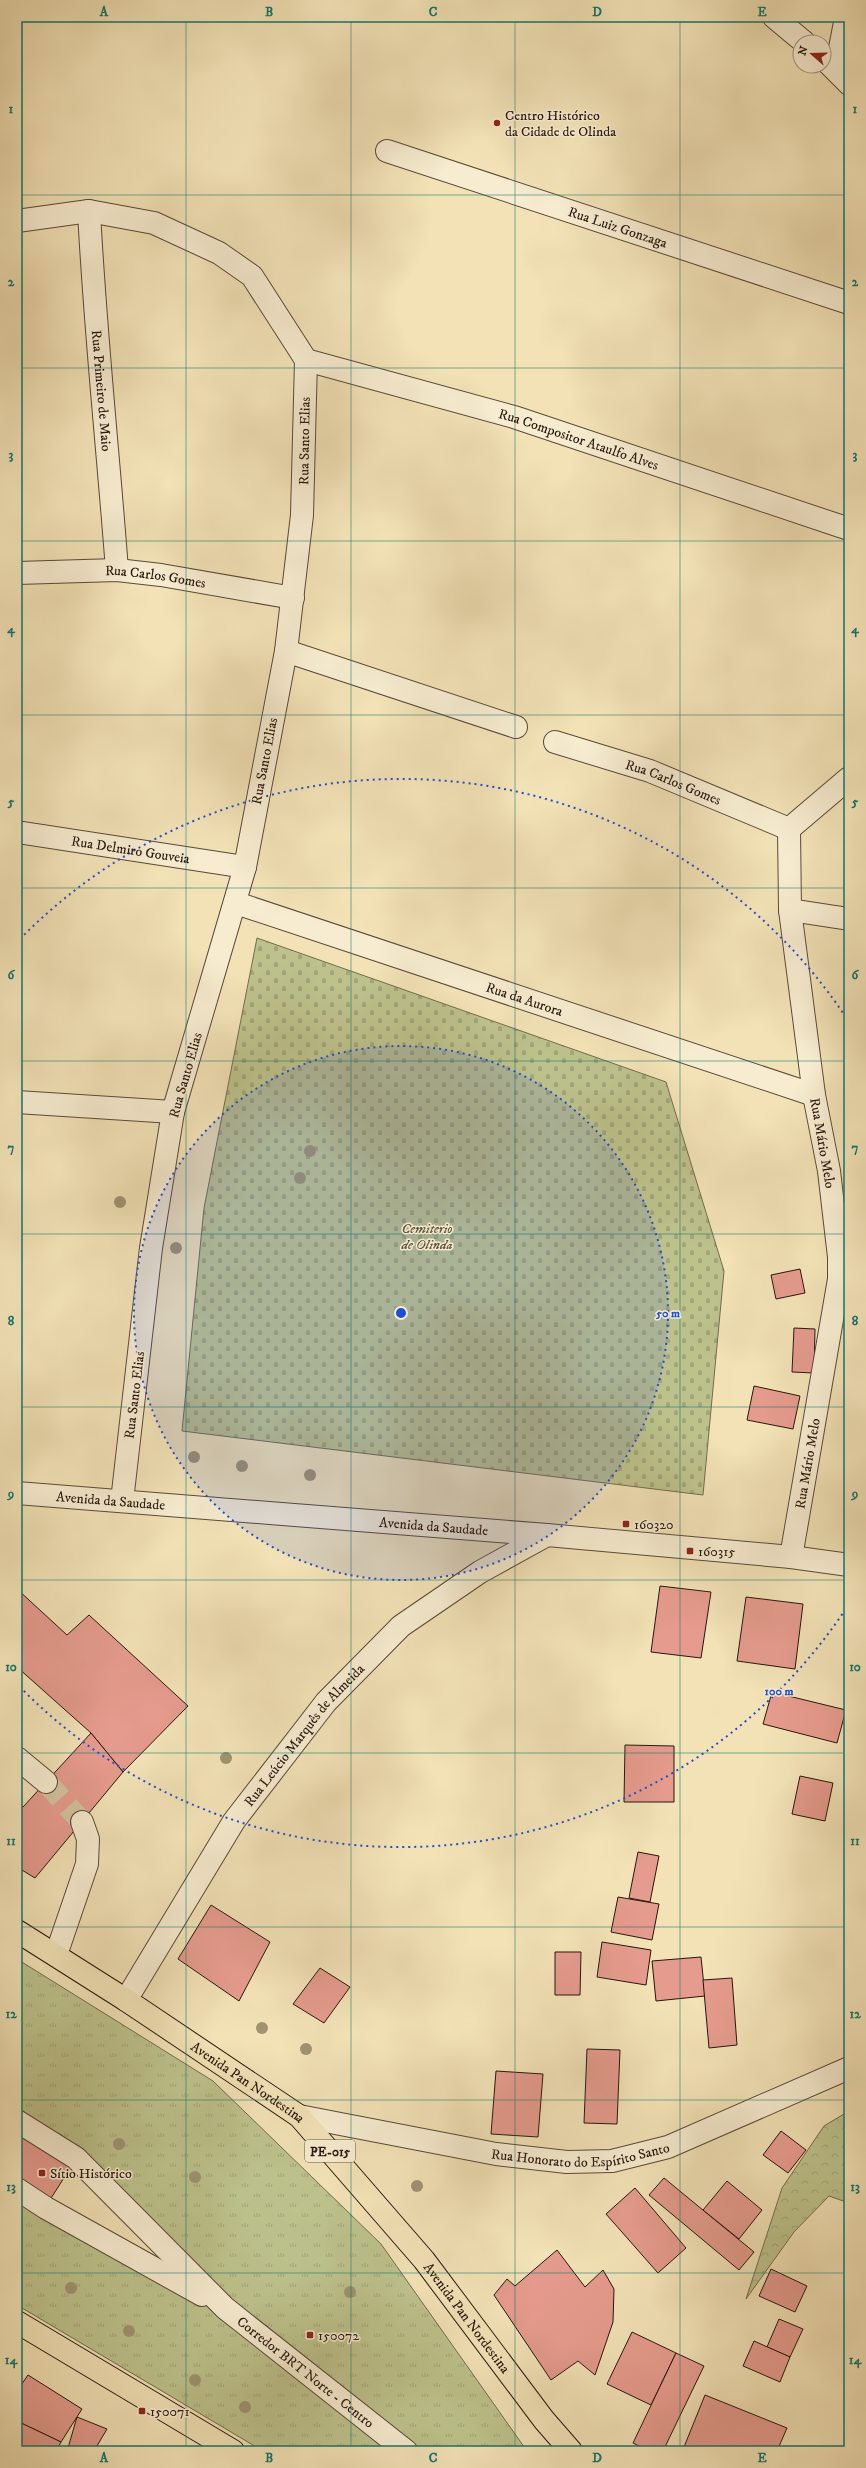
<svg xmlns="http://www.w3.org/2000/svg" width="866" height="2468" viewBox="0 0 866 2468" font-family="'IM FELL DW Pica',serif">
  <style>
    .grass { fill: url(#grass-tufts); stroke: #726c4e }
    .forest { fill: url(#forest-crowns); stroke: #726c4e }
    .cemetery { fill: url(#cemetery-stones); stroke: #726c4e }
    .building { fill: #e59b8d; stroke: #27160f }
    .lines { fill: none; stroke-linecap: round; stroke-linejoin: round }
    .minor-tunnel { stroke: #d4c39d; stroke-width: 22; stroke-dasharray: 22 11; stroke-linecap: butt }
    .minor-casing { stroke: #5a4939; stroke-width: 24 }
    .highway-casing { stroke: #27160f; stroke-width: 24 }
    .minor { stroke: #f7ecd0; stroke-width: 22 }
    .highway { stroke: #f2e2b6; stroke-width: 22 }
    .tree { fill: #a09372 }
    .grid { fill: none; stroke: #0f766e; stroke-width: 1; stroke-opacity: 0.55 }
    .ring { fill: none; stroke: #1d4ed8; stroke-width: 2; stroke-dasharray: 2 4 }
    .poi-dot { fill: #8f2418; stroke: #f7ecd0; stroke-width: 1.5 }
    .labels { text-anchor: middle; stroke-width: 3; stroke-linejoin: round; paint-order: stroke }
    .shield { fill: #f7ecd0; stroke: #655649; stroke-width: 1 }
    .shield-label { font-size: 13px; font-weight: bold; fill: #27160f }
    .poi-label { font-size: 14px; fill: #27160f; stroke: #f7ecd0; text-anchor: start }
    .street-label { font-size: 14px; fill: #27160f; stroke: #f7ecd0 }
    .park-label { font-size: 14px; font-style: italic; fill: #5c523b; stroke: #f7ecd0 }
    .centre { fill: #1d4ed8; stroke: #f7ecd0; stroke-width: 2 }
    .ring-label { font-size: 12px; text-anchor: middle; font-weight: bold; fill: #1d4ed8; stroke: #f7ecd0; stroke-width: 3; stroke-linejoin: round; paint-order: stroke }
    .neatline { fill: none; stroke: #0f766e; stroke-width: 1.5 }
    .grid-label { font-size: 13px; text-anchor: middle; font-weight: bold; fill: #0f766e }
  </style>
  <defs>
    <pattern id="grass-tufts" width="24" height="20" patternUnits="userSpaceOnUse"><rect width="24" height="20" fill="#bdc28c"/><path d="M3 7l-1-3M5 7V3M7 7l1-3M15 17l-1-3M17 17v-4M19 17l1-3" fill="none" stroke="#a2a678"/></pattern>
    <pattern id="forest-crowns" width="20" height="18" patternUnits="userSpaceOnUse"><rect width="20" height="18" fill="#bdc28c"/><path d="M2 6a3 3 0 1 1 6 0M12 15a3 3 0 1 1 6 0" fill="none" stroke="#a2a678"/></pattern>
    <pattern id="cemetery-stones" width="16" height="16" patternUnits="userSpaceOnUse"><rect width="16" height="16" fill="#bdc28c"/><path d="M2 7V4a2 2 0 0 1 4 0v3zM10 15v-3a2 2 0 0 1 4 0v3z" fill="#a2a678"/></pattern>
  </defs>
  <rect width="100%" height="100%" fill="#f2e2b6"/>
  <filter id="stains"><feTurbulence type="fractalNoise" baseFrequency=".005" numOctaves="4"/><feColorMatrix values="0 0 0 0 .2 0 0 0 0 .09 0 0 0 0 .02 0 0 0 .5 -.17"/></filter>
  <radialGradient id="worn" r=".72"><stop offset=".6" stop-color="#630" stop-opacity="0"/><stop offset="1" stop-color="#630" stop-opacity=".3"/></radialGradient>
  <!-- grass -->
  <g class="grass">
    <path d="M17,1959L213,2081L381,2244L527,2451H420L228,2298L17,2112Z"/>
    <path d="M17,2181L225,2308L408,2451H263L17,2305Z"/>
  </g>
  <!-- forest -->
  <path class="forest" d="M849,2111V2203L829,2196L794,2232L746,2299L782,2188L824,2126Z"/>
  <!-- cemetery -->
  <path class="cemetery" d="M257,938L666,1082L724,1271L703,1495L182,1431L204,1208Z"/>
  <!-- building -->
  <g class="building">
    <path d="M800,1269L805,1293L776,1299L771,1275Z"/>
    <path d="M794,1328L815,1329L814,1373L792,1372Z"/>
    <path d="M754,1386L800,1396L793,1429L747,1420Z"/>
    <path d="M660,1586L711,1592L701,1658L651,1652Z"/>
    <path d="M17,1589L67,1635L89,1615L188,1706L123,1772L91,1733L17,1667Z"/>
    <path d="M746,1597L803,1604L795,1669L737,1661Z"/>
    <path d="M772,1692L846,1710L837,1743L763,1724Z"/>
    <path d="M91,1733L123,1772L35,1878L17,1867V1804L23,1807Z"/>
    <path d="M625,1745L674,1746V1802H624Z"/>
    <path d="M800,1776L833,1783L825,1821L792,1814Z"/>
    <path d="M638,1852L659,1856L650,1902L629,1898Z"/>
    <path d="M618,1897L659,1904L652,1940L611,1932Z"/>
    <path d="M211,1905L270,1942L239,2001L178,1959Z"/>
    <path d="M602,1942L651,1950L646,1985L597,1977Z"/>
    <path d="M555,1952H581L580,1995H555Z"/>
    <path d="M701,1957L705,1996L656,2001L652,1961Z"/>
    <path d="M320,1968L350,1987L324,2023L293,2004Z"/>
    <path d="M732,1978L737,2045L709,2048L703,1980Z"/>
    <path d="M587,2049L620,2050L617,2124L584,2123Z"/>
    <path d="M496,2071L543,2074L538,2137L491,2134Z"/>
    <path d="M17,2122L76,2159L46,2206L17,2188Z"/>
    <path d="M781,2131L806,2150L788,2173L763,2155Z"/>
    <path d="M664,2178L754,2252L739,2270L649,2195Z"/>
    <path d="M727,2181L762,2210L739,2239L703,2210Z"/>
    <path d="M635,2188L686,2248L658,2273L606,2214Z"/>
    <path d="M557,2250L585,2287L603,2270L614,2289L613,2322L595,2375L578,2361L551,2380L494,2295L507,2279L515,2286Z"/>
    <path d="M771,2269L807,2286L795,2312L759,2296Z"/>
    <path d="M779,2319L803,2329L790,2357L767,2347Z"/>
    <path d="M632,2332L676,2353L651,2405L607,2384Z"/>
    <path d="M754,2341L790,2357L780,2382L743,2366Z"/>
    <path d="M676,2353L704,2366L663,2451H649L633,2443Z"/>
    <path d="M28,2375L82,2409L61,2442L17,2421V2391Z"/>
    <path d="M705,2395L787,2428L777,2451H693L684,2447Z"/>
    <path d="M77,2417L107,2429L94,2451H73L68,2448Z"/>
    <path d="M17,2421L61,2442L56,2451H17Z"/>
  </g>
  <g class="lines">
    <!-- minor-tunnel -->
    <path class="minor-tunnel" d="M46,1782L82,1822"/>
    <defs>
      <g id="minor">
        <path d="M774,17L804,42"/>
        <path d="M825,60L849,84"/>
        <path d="M836,69L846,17"/>
        <path id="s1" d="M387,151L849,303"/>
        <path id="s2" d="M89,211C95,331 108,450 117,570"/>
        <path d="M17,221L89,211L154,223L219,253L252,276L306,360L302,515L286,651L245,867L173,1112L151,1248L122,1501"/>
        <path id="s3" d="M306,360L514,417L849,529"/>
        <path id="s4" d="M17,573L117,570L161,575L293,598"/>
        <path d="M286,651L516,727"/>
        <path id="s5" d="M555,742L650,771L789,829"/>
        <path id="s6" d="M17,832L245,867"/>
        <path id="s7" d="M236,903L814,1095"/>
        <path d="M790,910L849,919"/>
        <path d="M17,1102L173,1112"/>
        <path id="s8" d="M17,1493L547,1535L791,1557L849,1565"/>
        <path id="s9" d="M791,1557L839,1279V1257L829,1171L814,1095L790,910L789,829L849,778"/>
        <path d="M17,1758L46,1782"/>
        <path d="M56,1955L87,1864L88,1839L82,1822"/>
        <path id="s10" d="M126,2000L234,1821L326,1702L401,1626L480,1572L547,1535"/>
        <path id="s11" d="M299,2116L496,2154L567,2162L612,2161L668,2147L849,2068"/>
        <path id="s12" d="M17,2121L76,2158L225,2308L406,2451"/>
        <path d="M17,2189L46,2208L202,2295"/>
      </g>
      <g id="highway">
        <path id="s13" d="M17,1931L126,2000L299,2116L424,2260L544,2420L571,2451"/>
        <path d="M17,2322L233,2451"/>
      </g>
    </defs>
    <!-- minor casing -->
    <use href="#minor" class="minor-casing"/>
    <!-- highway casing -->
    <use href="#highway" class="highway-casing"/>
    <!-- minor -->
    <use href="#minor" class="minor"/>
    <!-- highway -->
    <use href="#highway" class="highway"/>
  </g>
  <!-- trees -->
  <g class="tree">
    <circle cx="310" cy="1151" r="6"/>
    <circle cx="300" cy="1178" r="6"/>
    <circle cx="120" cy="1202" r="6"/>
    <circle cx="176" cy="1248" r="6"/>
    <circle cx="194" cy="1457" r="6"/>
    <circle cx="242" cy="1466" r="6"/>
    <circle cx="310" cy="1475" r="6"/>
    <circle cx="226" cy="1758" r="6"/>
    <circle cx="262" cy="2028" r="6"/>
    <circle cx="306" cy="2049" r="6"/>
    <circle cx="119" cy="2144" r="6"/>
    <circle cx="195" cy="2177" r="6"/>
    <circle cx="417" cy="2186" r="6"/>
    <circle cx="71" cy="2288" r="6"/>
    <circle cx="350" cy="2292" r="6"/>
    <circle cx="129" cy="2331" r="6"/>
    <circle cx="195" cy="2380" r="6"/>
    <circle cx="245" cy="2407" r="6"/>
  </g>
  <!-- grid -->
  <path class="grid" d="M186,17V2451M351,17V2451M515,17V2451M680,17V2451M17,195H849M17,368H849M17,541H849M17,715H849M17,888H849M17,1061H849M17,1234H849M17,1407H849M17,1580H849M17,1753H849M17,1927H849M17,2100H849M17,2273H849"/>
  <!-- distance rings -->
  <circle cx="401" cy="1313" r="267" fill="#1d4ed8" fill-opacity=".12"/>
  <g class="ring">
    <circle cx="401" cy="1313" r="267"/>
    <path d="M849 1604A534 534 0 0 1 20 1687M20 939A534 534 0 0 1 849 1022"/>
  </g>
  <!-- markers -->
  <g class="poi-dot">
    <circle cx="497" cy="123" r="4"/>
    <rect x="622" y="1520" width="8" height="8" rx="2"/>
    <rect x="686" y="1547" width="8" height="8" rx="2"/>
    <rect x="38" y="2169" width="8" height="8" rx="2"/>
    <rect x="306" y="2331" width="8" height="8" rx="2"/>
    <rect x="138" y="2407" width="8" height="8" rx="2"/>
  </g>
  <g class="labels">
    <!-- shield labels -->
    <rect class="shield" x="305" y="2140" width="50" height="22" rx="3"/>
    <g class="shield-label">
      <text x="330" y="2156">PE-015</text>
    </g>
    <!-- poi labels -->
    <g class="poi-label">
      <text x="505" y="120">Centro Histórico<tspan x="505" dy="16">da Cidade de Olinda</tspan></text>
      <text x="634" y="1529">160320</text>
      <text x="698" y="1556">160315</text>
      <text x="50" y="2178">Sítio Histórico</text>
      <text x="318" y="2340">150072</text>
      <text x="150" y="2416">150071</text>
    </g>
    <!-- street labels -->
    <g class="street-label">
      <text dy="5" stroke="none"><textPath href="#s1" startOffset="243">Rua Luiz Gonzaga</textPath></text>
      <text dy="5" stroke="none"><textPath href="#s2" startOffset="180">Rua Primeiro de Maio</textPath></text>
      <text dy="5" stroke="none"><textPath href="#s3" startOffset="284">Rua Compositor Ataulfo Alves</textPath></text>
      <text transform="translate(304 441) rotate(-89)" y="5">Rua Santo Elias</text>
      <text dy="5" stroke="none"><textPath href="#s4" startOffset="139">Rua Carlos Gomes</textPath></text>
      <text transform="translate(264 761) rotate(-79)" y="5">Rua Santo Elias</text>
      <text dy="5" stroke="none"><textPath href="#s5" startOffset="125">Rua Carlos Gomes</textPath></text>
      <text dy="5" stroke="none"><textPath href="#s6" startOffset="115">Rua Delmiro Gouveia</textPath></text>
      <text dy="5" stroke="none"><textPath href="#s7" startOffset="304">Rua da Aurora</textPath></text>
      <text transform="translate(185 1075) rotate(-74)" y="5">Rua Santo Elias</text>
      <text transform="translate(823 1143) rotate(80)" y="5">Rua Mário Melo</text>
      <text transform="translate(134 1395) rotate(-83)" y="5">Rua Santo Elias</text>
      <text dy="5" stroke="none"><textPath href="#s9" startOffset="95">Rua Mário Melo</textPath></text>
      <text dy="5" stroke="none"><textPath href="#s8" startOffset="94">Avenida da Saudade</textPath></text>
      <text dy="5" stroke="none"><textPath href="#s8" startOffset="418">Avenida da Saudade</textPath></text>
      <text dy="5" stroke="none"><textPath href="#s10" startOffset="320">Rua Leúcio Marquês de Almeida</textPath></text>
      <text dy="5" stroke="none"><textPath href="#s13" startOffset="276">Avenida Pan Nordestina</textPath></text>
      <text dy="5" stroke="none"><textPath href="#s11" startOffset="286">Rua Honorato do Espírito Santo</textPath></text>
      <text dy="5" stroke="none"><textPath href="#s13" startOffset="600">Avenida Pan Nordestina</textPath></text>
      <text dy="5" stroke="none"><textPath href="#s12" startOffset="384">Corredor BRT Norte - Centro</textPath></text>
    </g>
    <!-- park labels -->
    <g class="park-label">
      <text x="427" y="1233">Cemiterio<tspan x="427" dy="16">de Olinda</tspan></text>
    </g>
  </g>
  <circle cx="401" cy="1313" r="6" class="centre"/>
  <g class="ring-label">
    <text x="668" y="1317">50 m</text>
    <text x="779" y="1695">100 m</text>
  </g>
  <!-- margin -->
  <rect width="866" height="2468" fill="none" stroke="#f2e2b6" stroke-width="44"/>
  <!-- north arrow -->
  <g transform="translate(812 54) rotate(290)"><circle r="19" fill="#f7ecd0" stroke="#a49683"/>
  <path d="M0-3L7 15L0 10L-7 15Z" fill="#8f2418"/>
  <text y="-6" font-size="11" font-weight="bold" text-anchor="middle" fill="#27160f">N</text>
  </g>
  <rect x="22" y="22" width="822" height="2424" class="neatline"/>
  <g class="grid-label">
    <text x="104" y="16">A</text>
    <text x="269" y="16">B</text>
    <text x="433" y="16">C</text>
    <text x="597" y="16">D</text>
    <text x="762" y="16">E</text>
    <text x="11" y="113">1</text>
    <text x="855" y="113">1</text>
    <text x="11" y="286">2</text>
    <text x="855" y="286">2</text>
    <text x="11" y="459">3</text>
    <text x="855" y="459">3</text>
    <text x="11" y="633">4</text>
    <text x="855" y="633">4</text>
    <text x="11" y="806">5</text>
    <text x="855" y="806">5</text>
    <text x="11" y="979">6</text>
    <text x="855" y="979">6</text>
    <text x="11" y="1152">7</text>
    <text x="855" y="1152">7</text>
    <text x="11" y="1325">8</text>
    <text x="855" y="1325">8</text>
    <text x="11" y="1498">9</text>
    <text x="855" y="1498">9</text>
    <text x="11" y="1671">10</text>
    <text x="855" y="1671">10</text>
    <text x="11" y="1845">11</text>
    <text x="855" y="1845">11</text>
    <text x="11" y="2018">12</text>
    <text x="855" y="2018">12</text>
    <text x="11" y="2191">13</text>
    <text x="855" y="2191">13</text>
    <text x="11" y="2364">14</text>
    <text x="855" y="2364">14</text>
    <text x="104" y="2462">A</text>
    <text x="269" y="2462">B</text>
    <text x="433" y="2462">C</text>
    <text x="597" y="2462">D</text>
    <text x="762" y="2462">E</text>
  </g>
  <rect width="100%" height="100%" filter="url(#stains)"/>
  <rect width="100%" height="100%" fill="url(#worn)"/>
</svg>
